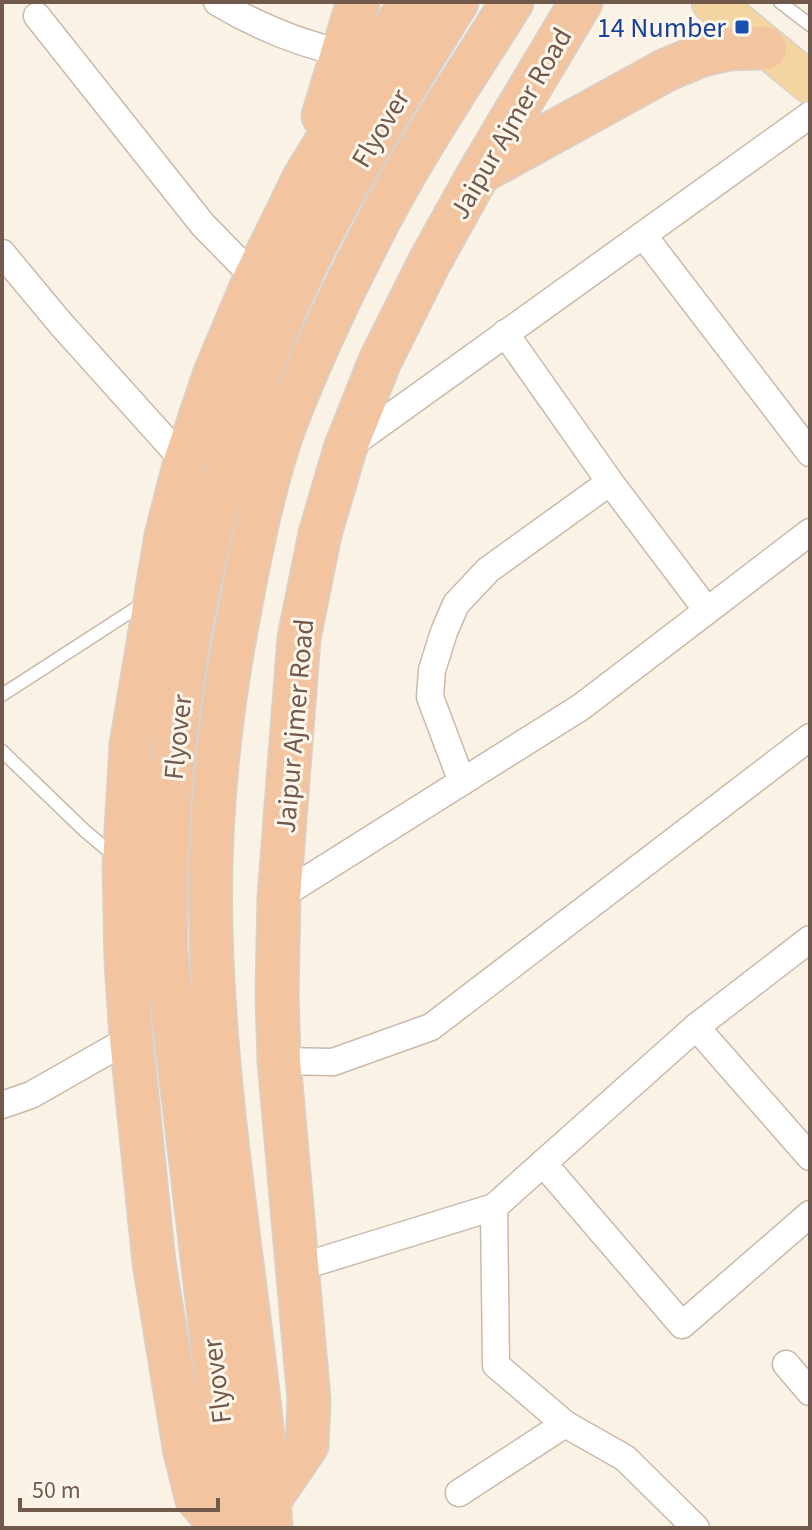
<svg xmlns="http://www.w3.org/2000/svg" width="812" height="1530" viewBox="0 0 812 1530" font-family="'Source Sans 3',sans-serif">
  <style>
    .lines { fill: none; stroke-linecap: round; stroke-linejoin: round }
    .service-casing { stroke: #cbb9ab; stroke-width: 15 }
    .minor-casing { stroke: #cbb9ab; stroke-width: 29 }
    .primary-casing { stroke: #d7d1cd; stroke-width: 43 }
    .trunk-casing { stroke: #d7d1cd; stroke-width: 45 }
    .service { stroke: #fff; stroke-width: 12 }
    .minor { stroke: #fff; stroke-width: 26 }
    .primary { stroke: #f4d5a1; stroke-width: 40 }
    .trunk { stroke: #f2c4a0; stroke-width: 42 }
    .transit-dot { fill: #1a4fb4; stroke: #fef6ea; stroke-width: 3 }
    .labels { text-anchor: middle; stroke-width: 6; stroke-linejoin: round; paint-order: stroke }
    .transit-label { font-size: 28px; fill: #164399; stroke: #fef6ea; text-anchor: end }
    .street-label { font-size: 28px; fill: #71594c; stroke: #fef6ea }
  </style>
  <rect width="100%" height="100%" fill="#faf2e4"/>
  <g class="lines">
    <defs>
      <g id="service">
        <path d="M780,2L810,25"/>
        <path d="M2,695L144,603"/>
        <path d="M2,751L85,831L116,857"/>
      </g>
      <g id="minor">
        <path d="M217,2C257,26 297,43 343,53"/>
        <path d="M37,16L203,225L255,278"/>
        <path d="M643,235L810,453"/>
        <path d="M2,253L61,324L185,462"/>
        <path d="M505,333L610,482L706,609"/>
        <path d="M348,447L810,115"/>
        <path d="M462,782L430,697L432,670L444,632L456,604L488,570L610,482"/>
        <path d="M279,897L581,707L810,532"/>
        <path d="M696,1027L810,1157"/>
        <path d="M279,1061L333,1062L431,1027L810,737"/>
        <path d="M2,1105L31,1095L131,1038"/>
        <path d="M543,1163L682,1325L810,1214"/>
        <path d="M494,1207L496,1365L565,1424L625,1458L696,1528"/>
        <path d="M297,1268L494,1207L696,1027L810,939"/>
        <path d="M786,1364L810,1392"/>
        <path d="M459,1493L565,1424"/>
      </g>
      <path id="primary" d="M712,2L810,83"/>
      <g id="trunk">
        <path d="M323,116L358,2"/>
        <path d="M479,173L666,70L702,55L729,49L765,48"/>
        <path d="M269,1501L307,1445L309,1400L279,1061L277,994L279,897L299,638L320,534L345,449L380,361L429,263L479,173L581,2"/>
        <path d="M223,1528L196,1497L184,1447L154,1262L131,1038L126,961L124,865L131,745L166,536L185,462L215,373L255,278L304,178L410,2"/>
        <path d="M231,1528L226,1462L166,952C162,728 200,497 293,292C339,190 399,96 457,2"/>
        <path d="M271,1528C257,1328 216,1131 211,930C208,821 220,710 241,604C252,545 265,481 285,425C315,347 351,273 390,200C427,132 471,68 512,2"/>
      </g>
    </defs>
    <!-- service casing -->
    <use href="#service" class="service-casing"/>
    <!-- minor casing -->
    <use href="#minor" class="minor-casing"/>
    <!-- primary casing -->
    <use href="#primary" class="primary-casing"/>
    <!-- trunk casing -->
    <use href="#trunk" class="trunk-casing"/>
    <!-- service -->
    <use href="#service" class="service"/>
    <!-- minor -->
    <use href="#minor" class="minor"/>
    <!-- primary -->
    <use href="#primary" class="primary"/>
    <!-- trunk -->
    <use href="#trunk" class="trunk"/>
  </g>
  <!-- markers -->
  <rect class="transit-dot" x="734" y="19" width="16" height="16" rx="4"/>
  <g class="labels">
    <!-- transit labels -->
    <g class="transit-label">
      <text x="726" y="37">14 Number</text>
    </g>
    <!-- street labels -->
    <g class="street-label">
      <text transform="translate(510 123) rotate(-60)" y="10">Jaipur Ajmer Road</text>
      <text transform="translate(380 128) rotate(-59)" y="10">Flyover</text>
      <text transform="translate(294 726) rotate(-85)" y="10">Jaipur Ajmer Road</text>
      <text transform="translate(177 737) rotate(-84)" y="10">Flyover</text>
      <text transform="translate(216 1381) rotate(-97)" y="10">Flyover</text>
    </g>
  </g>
  <!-- border -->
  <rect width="812" height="1530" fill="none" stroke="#71594c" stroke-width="8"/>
  <!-- scale -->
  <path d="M20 1498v12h198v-12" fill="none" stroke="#71594c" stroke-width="4"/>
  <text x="32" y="1498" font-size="24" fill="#71594c" stroke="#fef6ea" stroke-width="6" paint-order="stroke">50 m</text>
</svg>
